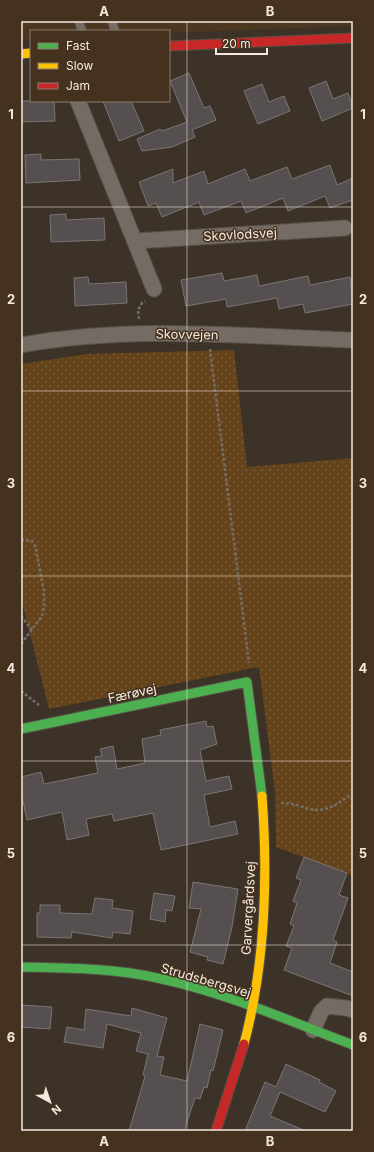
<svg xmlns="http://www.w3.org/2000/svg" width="374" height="1152" viewBox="0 0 374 1152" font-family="Inter,sans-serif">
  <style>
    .built { fill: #4c3720 }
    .park { fill: url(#park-dots) }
    .building { fill: #554f4f; stroke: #7b7575 }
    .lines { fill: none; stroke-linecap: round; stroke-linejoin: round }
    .lane-casing { stroke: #584f46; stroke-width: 10 }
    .street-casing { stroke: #584f46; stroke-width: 17 }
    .fast-casing { stroke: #584f46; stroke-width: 11 }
    .slow-casing { stroke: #584f46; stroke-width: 11 }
    .jam-casing { stroke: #584f46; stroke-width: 11 }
    .path { stroke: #756e67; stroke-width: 2.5; stroke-dasharray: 3 2; stroke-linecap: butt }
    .lane { stroke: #746c64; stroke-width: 8 }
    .street { stroke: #746c64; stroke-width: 15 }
    .fast { stroke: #4caf50; stroke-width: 9 }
    .slow { stroke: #ffc107; stroke-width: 9 }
    .jam { stroke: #c62828; stroke-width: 9 }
    .grid { fill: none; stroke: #f5e9de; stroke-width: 1; stroke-opacity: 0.55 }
    .labels { text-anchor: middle; stroke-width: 3; stroke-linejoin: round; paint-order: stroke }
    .street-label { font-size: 13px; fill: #f5e9de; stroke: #44321f }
    .neatline { fill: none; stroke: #f5e9de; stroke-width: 1.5 }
    .grid-label { font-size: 13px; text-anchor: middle; font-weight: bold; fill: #f5e9de }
  </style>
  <defs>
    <pattern id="park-dots" width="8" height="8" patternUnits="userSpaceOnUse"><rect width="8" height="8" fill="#64421a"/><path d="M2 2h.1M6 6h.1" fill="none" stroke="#7b5d3b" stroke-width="1.8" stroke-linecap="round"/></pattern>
  </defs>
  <rect width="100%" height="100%" fill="#3c3227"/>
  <!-- built -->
  <path class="built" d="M21,21H353V26L169,33V31H31V39L21,40Z"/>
  <!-- park -->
  <path class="park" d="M234,350L247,467L353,458V876L276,847L275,792L259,667L49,709L21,598V364L87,354Z"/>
  <!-- building -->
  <g class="building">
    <path d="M189,73L204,108L210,106L216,120L192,130L195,137L172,147L142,151L137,139L160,129L162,131L187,122L170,81Z"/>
    <path d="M326,81L333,99L348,93L353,108L322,121L309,88Z"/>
    <path d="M262,84L269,102L284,96L290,111L258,124L244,91Z"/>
    <path d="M21,101H54L55,121L21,122Z"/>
    <path d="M103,101H131L144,131L119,141Z"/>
    <path d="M41,154V160L79,159L80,180L26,183L25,155Z"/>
    <path d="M330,165L337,185L353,178V200L330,208L325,196L288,211L283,198L246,213L241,201L204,215L199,202L162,217L156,203L148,206L139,182L173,169V183L204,171L208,184L245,169L250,181L287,167L292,179Z"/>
    <path d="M66,214V220L104,218L105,240L51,242L50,215Z"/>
    <path d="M222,273L224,281L257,275L259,286L308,276L310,285L350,277L353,304L305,313L303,304L279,309L277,298L227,307L226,299L186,306L181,280Z"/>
    <path d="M88,277L89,284L126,282L127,303L75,306L74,278Z"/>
    <path d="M206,721L207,727L213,726L217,744L200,750L206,781L229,776L232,789L204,795L210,827L235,821L238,834L161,850L153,813L114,821L112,814L86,819L89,835L67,840L62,812L27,820L21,791V777L41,772L44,784L98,773L95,757L102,756L100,749L113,746L117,769L145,763L142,739L161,735L160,730Z"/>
    <path d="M304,857L347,873L339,895L348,898L333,940L337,942L330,963L353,972V996L284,970L292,948L286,946L294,926L290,924L297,903L293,901L301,880L296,878Z"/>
    <path d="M193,882L238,889L232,927L223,964L207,960L208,957L190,952L201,909L189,908Z"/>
    <path d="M154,893L175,896L172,911L166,910L165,922L150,919Z"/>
    <path d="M95,898L113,900L112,908L133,911L130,934L113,932L112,938L72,932L71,938L37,937V913H40V905H60V913L92,914Z"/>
    <path d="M22,1005L52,1007L50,1029L21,1027Z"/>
    <path d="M132,1008L167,1018L157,1056L164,1057L160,1075L187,1081L200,1024L223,1030L213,1071L211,1070L207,1088L204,1087L200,1099L195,1098L184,1131H129L145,1076L143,1075L148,1054L136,1051L141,1033L107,1024L103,1048L64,1042L67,1027L84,1030L86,1009L131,1016Z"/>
    <path d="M286,1064L320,1080L319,1082L336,1091L325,1112L280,1092L270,1116L306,1131H245L265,1082L276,1087Z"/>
  </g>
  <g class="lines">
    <defs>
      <g id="lane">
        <path d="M79,21L82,31"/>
        <path d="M112,21L115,31"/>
      </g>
      <g id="street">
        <path d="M78,101L154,289"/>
        <path d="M136,241L345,228"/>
        <path d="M21,345C128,325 244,336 353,340"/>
        <path d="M313,1030L321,1012L327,1006L346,1008L353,1010"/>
      </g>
      <g id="fast">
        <path d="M21,729L247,682L262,796"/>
        <path d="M21,967C66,968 113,968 157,978C225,992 289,1021 353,1045"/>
      </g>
      <g id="slow">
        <path d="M21,54L31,53"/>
        <path d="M244,1044C265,965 268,877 262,796"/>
      </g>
      <g id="jam">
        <path d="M169,46L353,38"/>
        <path d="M216,1131L244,1044"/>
      </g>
    </defs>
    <!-- lane casing -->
    <use href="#lane" class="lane-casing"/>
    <!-- street casing -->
    <use href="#street" class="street-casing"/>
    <!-- fast casing -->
    <use href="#fast" class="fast-casing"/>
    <!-- slow casing -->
    <use href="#slow" class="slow-casing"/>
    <!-- jam casing -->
    <use href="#jam" class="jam-casing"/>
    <!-- path -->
    <g class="path">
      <path d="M139,319L138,310L142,303L145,301"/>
      <path d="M210,349L249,663"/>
      <path d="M21,540L32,541L35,545L44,591V607L42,616L21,644"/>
      <path d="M21,616L32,630"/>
      <path d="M21,691L39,705"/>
      <path d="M281,803C292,803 300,806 309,809C327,813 339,803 353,793"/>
    </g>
    <!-- lane -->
    <use href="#lane" class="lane"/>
    <!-- street -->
    <use href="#street" class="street"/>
    <!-- fast -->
    <use href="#fast" class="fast"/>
    <!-- slow -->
    <use href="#slow" class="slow"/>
    <!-- jam -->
    <use href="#jam" class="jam"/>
  </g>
  <!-- grid -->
  <path class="grid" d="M187,21V1131M21,207H353M21,391H353M21,576H353M21,761H353M21,945H353"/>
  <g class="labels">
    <!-- street labels -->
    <g class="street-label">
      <text transform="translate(240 234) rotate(-3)" y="5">Skovlodsvej</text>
      <text transform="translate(187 334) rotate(1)" y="5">Skovvejen</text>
      <text transform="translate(132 693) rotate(-12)" y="5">Færøvej</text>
      <text transform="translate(248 908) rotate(-87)" y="5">Garvergårdsvej</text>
      <text transform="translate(206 980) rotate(16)" y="5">Strudsbergsvej</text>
    </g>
  </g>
  <!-- border -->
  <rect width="374" height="1152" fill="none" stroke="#44321f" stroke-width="44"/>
  <!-- legend -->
  <rect x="30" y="30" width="140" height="72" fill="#44321f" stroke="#8b7b6b"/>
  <rect x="38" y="43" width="20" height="6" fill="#4caf50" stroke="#8b7b6b"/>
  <text x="66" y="50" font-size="12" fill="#f5e9de">Fast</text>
  <rect x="38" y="63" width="20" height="6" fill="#ffc107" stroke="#8b7b6b"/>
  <text x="66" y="70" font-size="12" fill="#f5e9de">Slow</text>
  <rect x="38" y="83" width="20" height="6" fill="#c62828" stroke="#8b7b6b"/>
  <text x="66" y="90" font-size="12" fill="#f5e9de">Jam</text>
  <!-- north arrow -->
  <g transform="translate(50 1102) rotate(140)" stroke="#44321f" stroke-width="3" paint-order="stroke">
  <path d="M0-3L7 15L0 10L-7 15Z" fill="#f5e9de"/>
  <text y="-6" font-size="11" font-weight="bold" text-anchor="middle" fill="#f5e9de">N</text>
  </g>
  <!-- scale -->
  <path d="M216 48v6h51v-6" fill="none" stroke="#f5e9de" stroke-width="2"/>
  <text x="222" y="48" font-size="12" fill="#f5e9de" stroke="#44321f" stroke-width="3" paint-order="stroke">20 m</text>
  <rect x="22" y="22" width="330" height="1108" class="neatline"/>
  <g class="grid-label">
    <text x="104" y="16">A</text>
    <text x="270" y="16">B</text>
    <text x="11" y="119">1</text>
    <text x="363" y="119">1</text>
    <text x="11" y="304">2</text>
    <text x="363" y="304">2</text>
    <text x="11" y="488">3</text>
    <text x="363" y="488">3</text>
    <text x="11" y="673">4</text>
    <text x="363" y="673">4</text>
    <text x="11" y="858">5</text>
    <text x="363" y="858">5</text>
    <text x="11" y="1042">6</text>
    <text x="363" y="1042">6</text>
    <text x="104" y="1146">A</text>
    <text x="270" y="1146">B</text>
  </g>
</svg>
